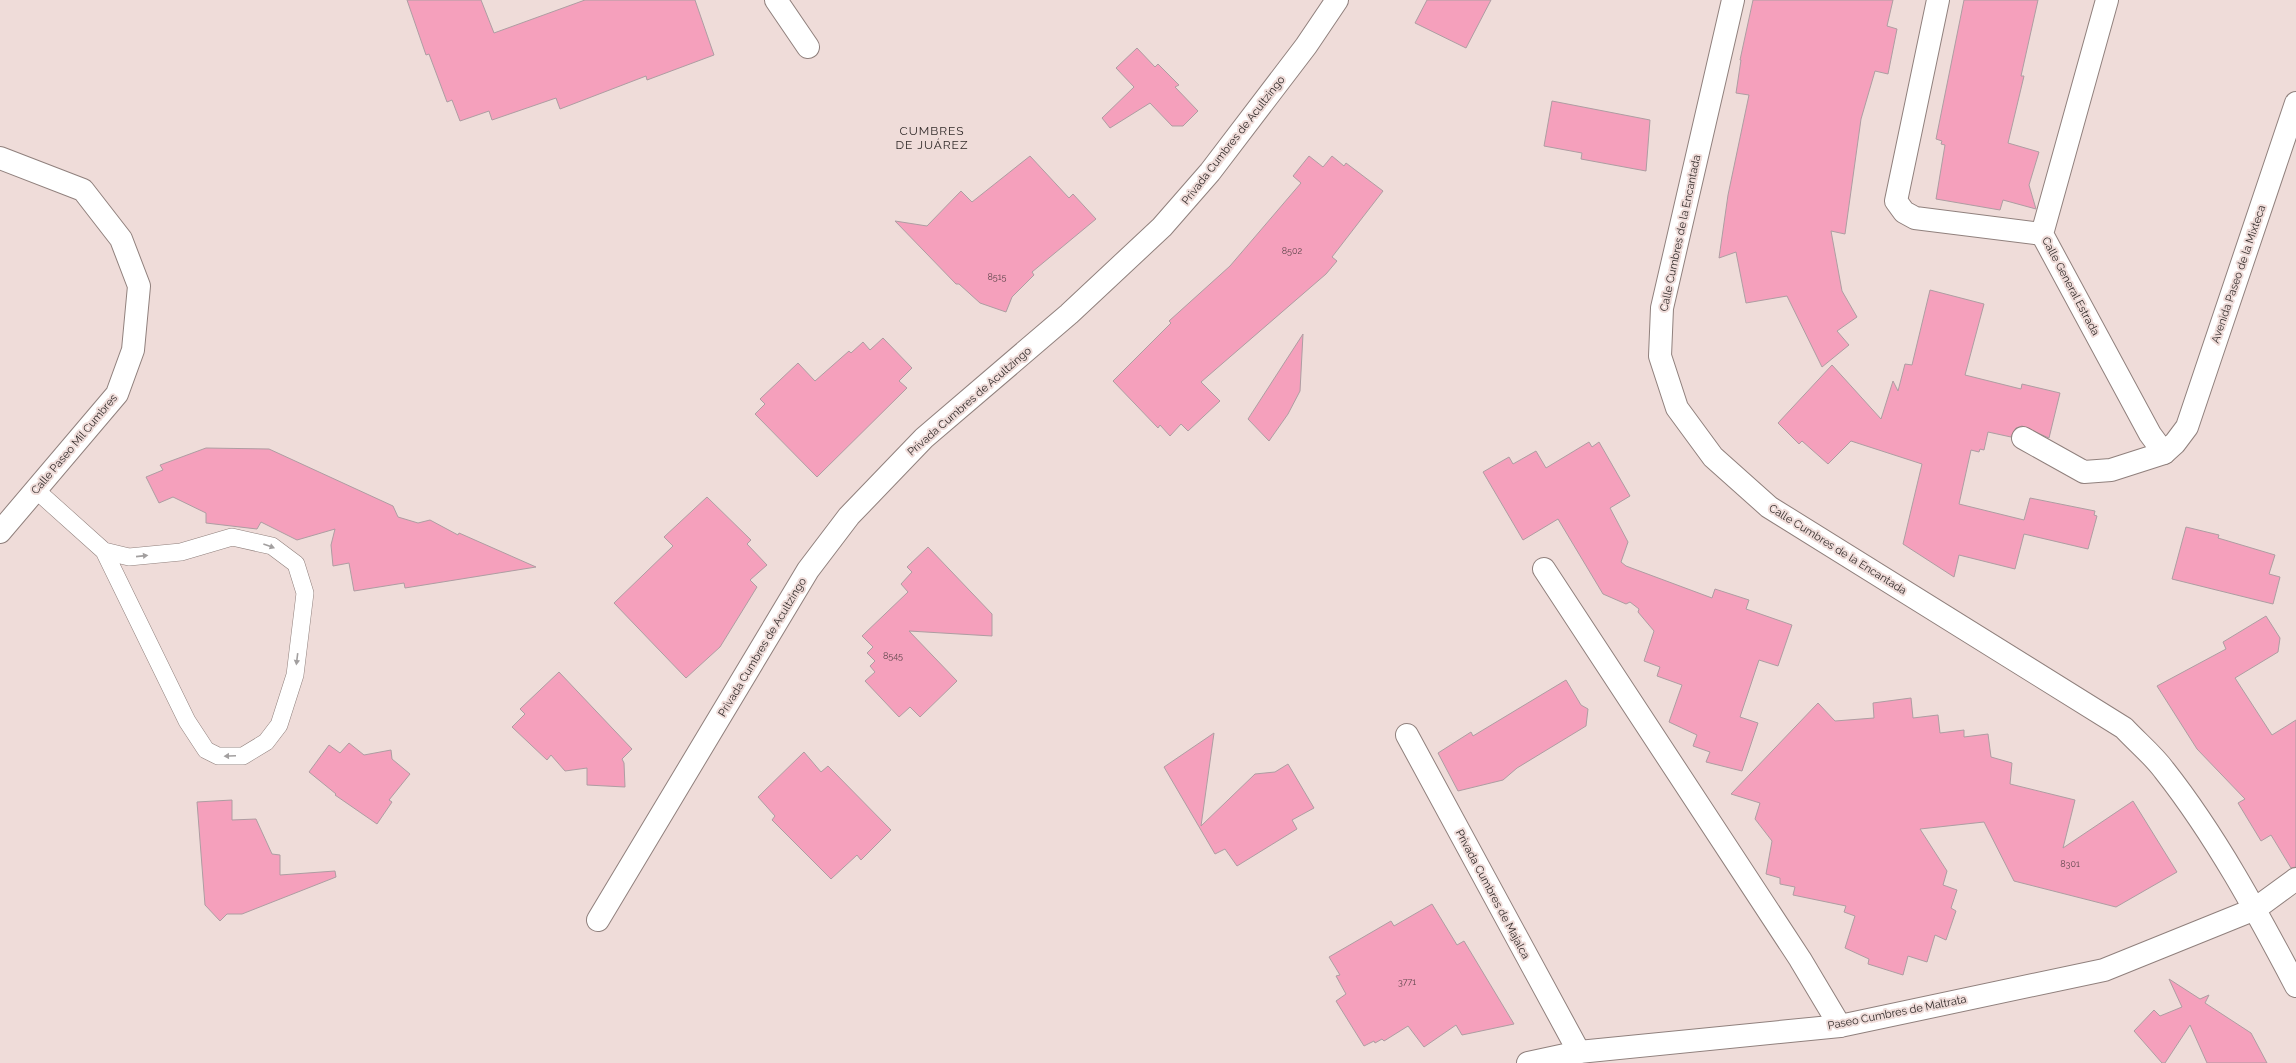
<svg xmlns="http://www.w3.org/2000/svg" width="2296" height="1063" viewBox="0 0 2296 1063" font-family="Raleway,sans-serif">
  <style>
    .building { fill: #f5a0bc; stroke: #ae9da2 }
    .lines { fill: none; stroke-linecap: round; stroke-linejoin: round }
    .service-casing { stroke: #90807d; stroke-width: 18 }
    .minor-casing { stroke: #90807d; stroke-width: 24 }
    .tertiary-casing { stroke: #90807d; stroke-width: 24 }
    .service { stroke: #fff; stroke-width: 17 }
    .minor { stroke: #fff; stroke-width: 22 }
    .tertiary { stroke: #fff; stroke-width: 22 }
    .oneway { fill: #a29f9f }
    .labels { text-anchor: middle; stroke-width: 4; stroke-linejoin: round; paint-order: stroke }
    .number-label { font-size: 9px; fill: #62484e }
    .street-label { font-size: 11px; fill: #312a29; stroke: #efdcd9 }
    .neighbourhood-label { font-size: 12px; letter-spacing: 1px; fill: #312a29; stroke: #efdcd9 }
  </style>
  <rect width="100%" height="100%" fill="#efdcd9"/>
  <!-- building -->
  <g class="building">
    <path d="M407,0H481L494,33L585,0H695L714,55L647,80L646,76L560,109L556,98L492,120L489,111L460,121L452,100L447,102L429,54L426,55Z"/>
    <path d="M1427,0H1491L1466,48L1415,23Z"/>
    <path d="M1753,0H1893L1887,26L1897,29L1888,74L1875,71L1861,119L1845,234L1831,231L1842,291L1857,317L1837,331L1849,345L1822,367L1787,296L1746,303L1736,252L1719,258L1728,195L1749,95L1736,93L1741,60H1740Z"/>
    <path d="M1964,0H2038L2021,76H2024L2008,143L2039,152L2029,185L2036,209L2003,200L2000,210L1936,199L1945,145L1941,144L1942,141L1936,139Z"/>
    <path d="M1137,48L1155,67L1158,64L1179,85L1175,87L1198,111L1183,126H1172L1150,103L1110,128L1102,118L1134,87L1116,68Z"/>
    <path d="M1552,101L1650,120L1646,171L1581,159L1582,153L1544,146Z"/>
    <path d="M1030,156L1069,198L1073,194L1096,219L1032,272L1034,275L1012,297L1006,312L980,303L959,284H956L895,221L927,226L961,191L972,202Z"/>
    <path d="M1309,156L1323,167L1332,156L1344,166L1346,163L1383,191L1332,257L1337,261L1326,274L1201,382L1220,401L1188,431L1181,424L1170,436L1160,425L1158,428L1113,381L1171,323L1169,321L1230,266L1301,183L1293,176Z"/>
    <path d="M1930,290L1984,304L1965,375L2021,389L2022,384L2060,393L2049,438L2022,426L2016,428L2011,437L1988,432L1984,450L1980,449L1979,452L1971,450L1959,504L2024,520L2030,498L2095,511L2094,515L2097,516L2088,549L2024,534L2015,569L1959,555L1954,577L1903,544L1922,464L1851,441L1828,464L1802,441L1799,444L1778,423L1832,365L1881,419L1893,381L1898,391L1905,364L1912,365Z"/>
    <path d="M1303,334L1300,391L1288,414L1269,441L1248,419Z"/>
    <path d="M883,338L912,368L899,381L907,388L817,477L755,414L765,404L760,399L798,363L815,381L849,351L851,353L863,342L870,350Z"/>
    <path d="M1589,442L1592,447L1599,442L1630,496L1610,508L1628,542L1621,562L1626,566L1712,598L1715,589L1749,600L1746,609L1792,625L1778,666L1759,660L1740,717L1758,723L1742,771L1706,762L1710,752L1693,746L1697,735L1669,722L1682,685L1657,676L1660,667L1644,661L1654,631L1638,612L1639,609L1630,602L1626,604L1603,594L1558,519L1523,540L1483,472L1509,457L1513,464L1536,451L1546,468Z"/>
    <path d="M206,448L269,449L393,506L398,517L418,523L430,520L458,535L459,533L536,567L405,588L404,583L354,591L349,563L333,566L331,545L335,529L297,540L261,522L257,529L206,523V513L173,497L159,503L146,477L163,470L160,465Z"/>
    <path d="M707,497L751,540L747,544L767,565L750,580L757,587L720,647L686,678L614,603L673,546L664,537Z"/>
    <path d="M2186,527L2219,535L2218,538L2275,555L2269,574L2280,577L2273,604L2172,579Z"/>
    <path d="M928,547L992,614V636L909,631L957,681L920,717L910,707L899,717L865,681L875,672L870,666L875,661L867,653L873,647L862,636L908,592L901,584L912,572L907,567Z"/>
    <path d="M2266,616L2280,638L2278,652L2235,678L2272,735L2296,720V867L2291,868L2271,835L2261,841L2238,803L2245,799L2197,749L2157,686L2226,649L2223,642Z"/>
    <path d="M559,672L632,749L622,759L624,763L625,787L587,785V768L565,771L551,755L547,760L512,727L525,714L520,709Z"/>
    <path d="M1566,680L1581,705L1588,709L1586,726L1517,768L1503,780L1458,791L1438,753L1471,732L1473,736Z"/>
    <path d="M1911,698L1913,718L1938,715L1940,733L1964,730V737L1988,734L1991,757L2012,763L2010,784L2075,800L2063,848L2133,801L2177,872L2116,907L2014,881L1984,822L1920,829L1947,871L1943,885L1957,890L1951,908L1956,911L1946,940L1935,935L1927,962L1908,956L1903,975L1868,964L1869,959L1845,948L1855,916L1844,912L1846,906L1793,895L1795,887L1780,884V878L1766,874L1772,841L1755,819L1760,803L1731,794L1818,703L1835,721L1874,718L1873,703Z"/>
    <path d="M1214,733L1201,826L1255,774L1275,772L1288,764L1314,808L1292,820L1297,829L1237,866L1225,849L1215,854L1164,767Z"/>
    <path d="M349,743L364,755L391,750L392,759L410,774L389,800L392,802L377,824L335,795L336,794L309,772L329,745L340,753Z"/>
    <path d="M804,752L821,772L828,766L891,830L861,860L857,855L831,879L772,820L775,816L758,797Z"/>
    <path d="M232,800V820L256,819L272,854L280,855V875L335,871L336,877L242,914H227L220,921L205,905L197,802Z"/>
    <path d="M1432,904L1457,945L1464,941L1514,1024L1462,1035L1456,1025L1424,1047L1408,1026L1384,1041L1382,1039L1375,1043L1374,1041L1364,1046L1336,1001L1346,994L1336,976L1340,975L1329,957L1391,921L1394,926Z"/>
    <path d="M2169,979L2200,999L2209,995L2205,1003L2251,1033L2267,1063H2207L2190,1025L2165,1063H2162L2134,1031L2154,1010L2160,1016L2182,1007Z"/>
  </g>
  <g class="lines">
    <defs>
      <path id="service" d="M36,490L104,551L187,721L206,750L218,756H243L266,742L279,725L295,675L305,593L296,564L272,546L232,537L181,552L129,557L104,551"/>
      <g id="minor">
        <path d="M776,0L808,47"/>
        <path d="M1733,0L1662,308L1660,356L1677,408L1713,457L1769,507L2124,728C2137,742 2153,755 2164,770C2216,836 2257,912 2296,986"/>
        <path d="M1938,0L1896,201L1904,212L1915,218L2042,234"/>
        <path d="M2107,0L2042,234L2150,434L2164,453L2175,443L2187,427L2296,103"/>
        <path d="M2023,438L2084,472L2111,470L2164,453"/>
        <path d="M1544,569L1800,959L1840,1026"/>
        <path d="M1407,735L1579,1052"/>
        <path d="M598,920L808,570L849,516L924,438L1069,314L1162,227L1210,172L1306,46L1337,0"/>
      </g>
      <g id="tertiary">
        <path d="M0,158L83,190L121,239L139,286L133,350L117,394L0,532"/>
        <path d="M1528,1063L1579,1052L1840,1026L2104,970L2255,909L2296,879"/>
      </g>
    </defs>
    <!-- service casing -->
    <use href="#service" class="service-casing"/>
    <!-- minor casing -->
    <use href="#minor" class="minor-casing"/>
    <!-- tertiary casing -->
    <use href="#tertiary" class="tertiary-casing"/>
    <!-- service -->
    <use href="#service" class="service"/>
    <!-- minor -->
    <use href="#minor" class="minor"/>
    <!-- tertiary -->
    <use href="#tertiary" class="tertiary"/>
  </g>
  <!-- one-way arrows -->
  <defs><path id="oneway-solid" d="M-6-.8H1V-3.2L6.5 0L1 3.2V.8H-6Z"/></defs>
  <g class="oneway">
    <use href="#oneway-solid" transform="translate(269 546) rotate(20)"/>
    <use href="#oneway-solid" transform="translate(142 556) rotate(-6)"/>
    <use href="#oneway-solid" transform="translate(297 659) rotate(97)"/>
    <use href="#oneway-solid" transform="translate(230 756) rotate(178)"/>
  </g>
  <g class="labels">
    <!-- number labels -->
    <g class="number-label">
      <text x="1292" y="254">8502</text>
      <text x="997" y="280">8515</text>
      <text x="893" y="659">8545</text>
      <text x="2070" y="867">8301</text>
      <text x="1407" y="985">3771</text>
    </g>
    <!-- street labels -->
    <g class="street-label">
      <text transform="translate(1233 140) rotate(-52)" y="4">Privada Cumbres de Acultzingo</text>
      <text transform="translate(1680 233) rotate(-78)" y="4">Calle Cumbres de la Encantada</text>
      <text transform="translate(2238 274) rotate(-71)" y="4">Avenida Paseo de la Mixteca</text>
      <text transform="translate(2071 286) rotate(62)" y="4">Calle General Estrada</text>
      <text transform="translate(969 401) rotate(-41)" y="4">Privada Cumbres de Acultzingo</text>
      <text transform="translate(74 444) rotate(-50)" y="4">Calle Paseo Mil Cumbres</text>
      <text transform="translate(1838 549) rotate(32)" y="4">Calle Cumbres de la Encantada</text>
      <text transform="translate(762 647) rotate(-59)" y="4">Privada Cumbres de Acultzingo</text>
      <text transform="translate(1493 894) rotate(62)" y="4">Privada Cumbres de Majalca</text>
      <text transform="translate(1897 1012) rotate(-11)" y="4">Paseo Cumbres de Maltrata</text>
    </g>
    <!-- neighbourhood labels -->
    <g class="neighbourhood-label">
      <text x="932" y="135">CUMBRES<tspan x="932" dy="14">DE JUÁREZ</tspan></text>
    </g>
  </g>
</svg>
